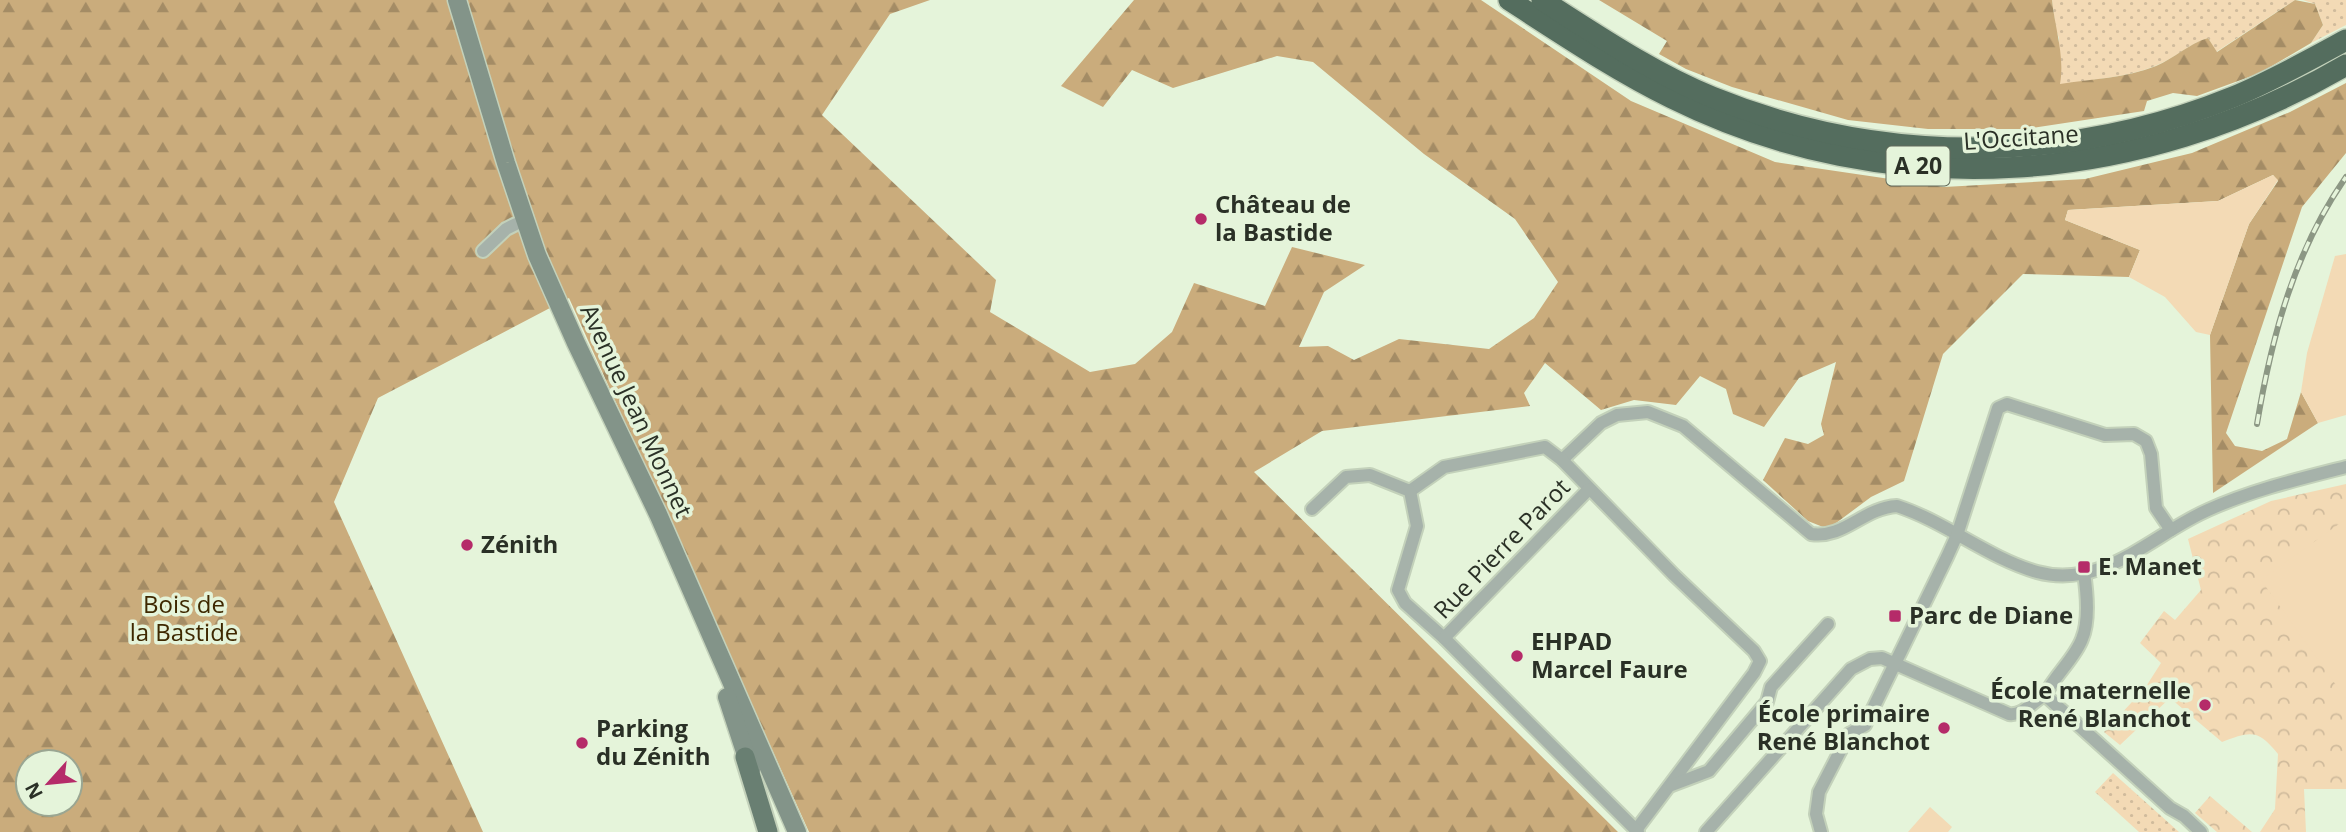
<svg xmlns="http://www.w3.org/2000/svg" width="2346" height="832" viewBox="0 0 2346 832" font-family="'Open Sans',sans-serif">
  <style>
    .grass { fill: url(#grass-dots) }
    .forest { fill: url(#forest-firs); fill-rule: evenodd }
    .park { fill: url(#park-crowns) }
    .garden { fill: #f3dab5 }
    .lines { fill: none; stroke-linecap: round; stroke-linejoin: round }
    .minor-casing { stroke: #c3d1ba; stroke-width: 16 }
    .secondary-casing { stroke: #c3d1ba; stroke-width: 21 }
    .primary-casing { stroke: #c3d1ba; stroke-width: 23 }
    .motorway-casing { stroke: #c3d1ba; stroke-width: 24 }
    .minor { stroke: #a6b2aa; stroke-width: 12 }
    .secondary { stroke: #839489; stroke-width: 18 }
    .primary { stroke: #697f72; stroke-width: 19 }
    .motorway { stroke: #546d5e; stroke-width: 21 }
    .rail-casing { stroke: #8c9784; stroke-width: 6 }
    .rail { stroke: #e5f4da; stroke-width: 3.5; stroke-dasharray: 10; stroke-linecap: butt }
    .poi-dot { fill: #b52b69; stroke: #e5f4da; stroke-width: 2.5 }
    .labels { text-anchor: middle; stroke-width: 7; stroke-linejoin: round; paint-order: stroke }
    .shield { fill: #e5f4da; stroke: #626b5c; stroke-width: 2 }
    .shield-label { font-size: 23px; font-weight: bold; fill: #2a3026 }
    .street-label { font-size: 24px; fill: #2a3026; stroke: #e5f4da }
    .poi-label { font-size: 24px; font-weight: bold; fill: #2a3026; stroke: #e5f4da; text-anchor: start }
    .park-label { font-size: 24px; fill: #3e2800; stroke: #e5f4da }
  </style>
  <defs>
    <pattern id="grass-dots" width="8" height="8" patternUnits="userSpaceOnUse" patternTransform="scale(1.75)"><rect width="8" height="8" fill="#f3dab5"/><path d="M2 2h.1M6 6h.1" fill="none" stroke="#d0bb9c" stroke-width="1.8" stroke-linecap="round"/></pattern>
    <pattern id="forest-firs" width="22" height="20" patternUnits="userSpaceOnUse" patternTransform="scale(1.75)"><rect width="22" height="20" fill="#caac7c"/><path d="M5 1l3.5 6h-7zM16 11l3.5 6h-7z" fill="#a48c65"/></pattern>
    <pattern id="park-crowns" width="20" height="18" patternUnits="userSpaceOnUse" patternTransform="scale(1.75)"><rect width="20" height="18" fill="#f3dab5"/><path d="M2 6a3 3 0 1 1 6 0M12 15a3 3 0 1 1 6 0" fill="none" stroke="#d0bb9c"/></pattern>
  </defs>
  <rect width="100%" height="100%" fill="#e5f4da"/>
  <!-- grass -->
  <g class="grass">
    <path d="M2052,0H2295L2216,52L2208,38C2188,44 2174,59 2155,66C2126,78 2091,79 2059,85V38L2056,30Z"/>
    <path d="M2303,0H2346V25L2311,43L2323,25L2315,4Z"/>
    <path d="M2113,773L2179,832H2139L2095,792Z"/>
  </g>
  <!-- forest -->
  <g class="forest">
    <path d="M0,0H930L890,14L822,115L996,280L990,312L1090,372L1135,364L1172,332L1194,283L1265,306L1292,247L1365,265L1324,292L1299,347L1328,346L1354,360L1399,339L1489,349L1534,318L1558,282L1515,219L1424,154L1313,62L1277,56L1173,88L1132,70L1103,107L1061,86L1134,0H1481L1631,101L1775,162L1944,187L2085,179L2192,153L2290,112L2346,83V153L2302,207L2226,433L2235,446L2262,451L2287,439L2301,392L2318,423L2213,493L2210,335L2249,224L2278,181L2273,175L2218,201L2068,210L2065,220L2140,250L2129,277L2023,274L1943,354L1904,481L1871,497L1828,529L1808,521L1763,480L1785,438L1808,444L1824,435L1821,424L1836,362L1799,378L1764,427L1733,414L1726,389L1700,376L1676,405L1634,400L1601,410L1545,363L1524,393L1530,406L1322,431L1254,472L1618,832H809L569,298L378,398L334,502L483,832H0ZM28,762H70V804H28Z"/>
    <path d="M1599,0H2052C2055,29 2065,56 2060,84C2091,79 2126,78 2156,66C2175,58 2188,44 2208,38L2217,52L2295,0L2315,4L2323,25L2311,43L2260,73L2197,96L2173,93L2147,101L2144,111L2025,129H1928L1848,120L1732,87L1686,69L1659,54L1667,41Z"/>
  </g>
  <!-- park -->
  <g class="park">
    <path d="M2346,484V789H2304L2306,832H2260L2275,809L2278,754C2258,729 2251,731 2222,742L2170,698L2120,745L2104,732L2145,688L2161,663L2140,643L2164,611L2175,620L2201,590L2188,539L2271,501Z"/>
    <path d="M2210,796L2252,832H2217L2195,813Z"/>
  </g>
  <!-- garden -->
  <g class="garden">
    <path d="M2273,175L2278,180L2249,224L2210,335L2196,332L2165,297L2129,277L2140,250L2065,220L2068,210L2218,201Z"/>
    <path d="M2346,254V415L2318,423L2301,392L2307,353L2335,256Z"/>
    <path d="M2346,519V699L2261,580Z"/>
    <path d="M1930,807L1952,827L1948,832H1908Z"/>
  </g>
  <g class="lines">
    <defs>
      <g id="minor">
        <path d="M483,251L506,229L516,224"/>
        <path d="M1562,460L1601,423L1617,415L1648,412L1683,426L1811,534C1844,539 1863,508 1897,506C1946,522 1988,558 2037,572C2103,590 2153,534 2208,510C2252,490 2299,479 2346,467"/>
        <path d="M1410,491L1444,467L1545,447L1562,460L1674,575L1754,651L1760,661L1754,673L1636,830"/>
        <path d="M1312,509L1346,477L1370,475L1410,491L1417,526L1398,590L1405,603L1444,638L1638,832"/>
        <path d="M2084,573C2087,593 2090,620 2082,639C2075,658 2055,675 2045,695L2170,808L2184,816L2201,832"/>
        <path d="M1444,638L1589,489"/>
        <path d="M1672,785L1709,771L1767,702L1771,687L1828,624"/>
        <path d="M1706,832L1851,669L1870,659L1882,658L2009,714C2024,716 2032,701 2045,695"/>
        <path d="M1821,832L1816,814L1819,792L1849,734L1865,725L1947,557L1957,535L1998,408L2007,404L2105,435L2134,434L2146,441L2151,454L2156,508L2171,530"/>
      </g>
      <g id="secondary">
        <path d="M457,0L506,163L537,255L576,343L658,514L797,832"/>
        <path d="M727,697L751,770"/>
      </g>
      <path id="primary" d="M745,757L768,832"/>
      <g id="motorway">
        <path d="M1509,0C1562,34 1615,70 1672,98C1890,206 2139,186 2346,65"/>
        <path d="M1542,0C1597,35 1651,72 1712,97C1879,165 2066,165 2233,97C2272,81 2309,60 2346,40"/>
      </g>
    </defs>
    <!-- minor casing -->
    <use href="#minor" class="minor-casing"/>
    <!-- secondary casing -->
    <use href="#secondary" class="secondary-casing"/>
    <!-- primary casing -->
    <use href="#primary" class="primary-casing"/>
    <!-- motorway casing -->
    <use href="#motorway" class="motorway-casing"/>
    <!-- minor -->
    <use href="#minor" class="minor"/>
    <!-- secondary -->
    <use href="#secondary" class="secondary"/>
    <!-- primary -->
    <use href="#primary" class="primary"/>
    <!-- motorway -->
    <use href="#motorway" class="motorway"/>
    <defs>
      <path id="rail" d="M2257,424C2272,335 2294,252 2346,177"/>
    </defs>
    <!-- rail casing -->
    <use href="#rail" class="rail-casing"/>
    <!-- rail -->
    <use href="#rail" class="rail"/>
  </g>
  <!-- markers -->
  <g class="poi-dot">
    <circle cx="1201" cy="219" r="7"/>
    <circle cx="467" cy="545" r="7"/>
    <rect x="2077" y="560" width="14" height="14" rx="3.5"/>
    <rect x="1888" y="609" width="14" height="14" rx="3.5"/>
    <circle cx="1517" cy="656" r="7"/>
    <circle cx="2205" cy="705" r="7"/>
    <circle cx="1944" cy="728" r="7"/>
    <circle cx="582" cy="743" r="7"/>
  </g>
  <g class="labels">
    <!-- shield labels -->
    <rect class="shield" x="1886.5" y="146.5" width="63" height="39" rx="5"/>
    <g class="shield-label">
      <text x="1918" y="174">A 20</text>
    </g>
    <!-- street labels -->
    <g class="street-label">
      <text transform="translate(2021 138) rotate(-4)" y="8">L'Occitane</text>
      <text transform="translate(636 411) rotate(65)" y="8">Avenue Jean Monnet</text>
      <text transform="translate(1502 549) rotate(-46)" y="8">Rue Pierre Parot</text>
    </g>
    <!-- poi labels -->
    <g class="poi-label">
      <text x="1215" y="213">Château de<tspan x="1215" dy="28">la Bastide</tspan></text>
      <text x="481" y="553">Zénith</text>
      <text x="2098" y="575">E. Manet</text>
      <text x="1909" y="624">Parc de Diane</text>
      <text x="1531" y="650">EHPAD<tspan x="1531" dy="28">Marcel Faure</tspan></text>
      <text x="2191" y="699" text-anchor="end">École maternelle<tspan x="2191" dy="28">René Blanchot</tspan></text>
      <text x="1930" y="722" text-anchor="end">École primaire<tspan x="1930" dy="28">René Blanchot</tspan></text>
      <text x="596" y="737">Parking<tspan x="596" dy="28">du Zénith</tspan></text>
    </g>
    <!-- park labels -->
    <g class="park-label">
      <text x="184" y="613">Bois de<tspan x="184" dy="28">la Bastide</tspan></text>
    </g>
  </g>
  <!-- north arrow -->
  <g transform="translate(49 783) rotate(243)"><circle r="33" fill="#e5f4da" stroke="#9aa692" stroke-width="2"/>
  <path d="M0-5L12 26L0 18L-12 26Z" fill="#b52b69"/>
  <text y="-10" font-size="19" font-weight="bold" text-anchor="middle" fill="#2a3026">N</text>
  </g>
</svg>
